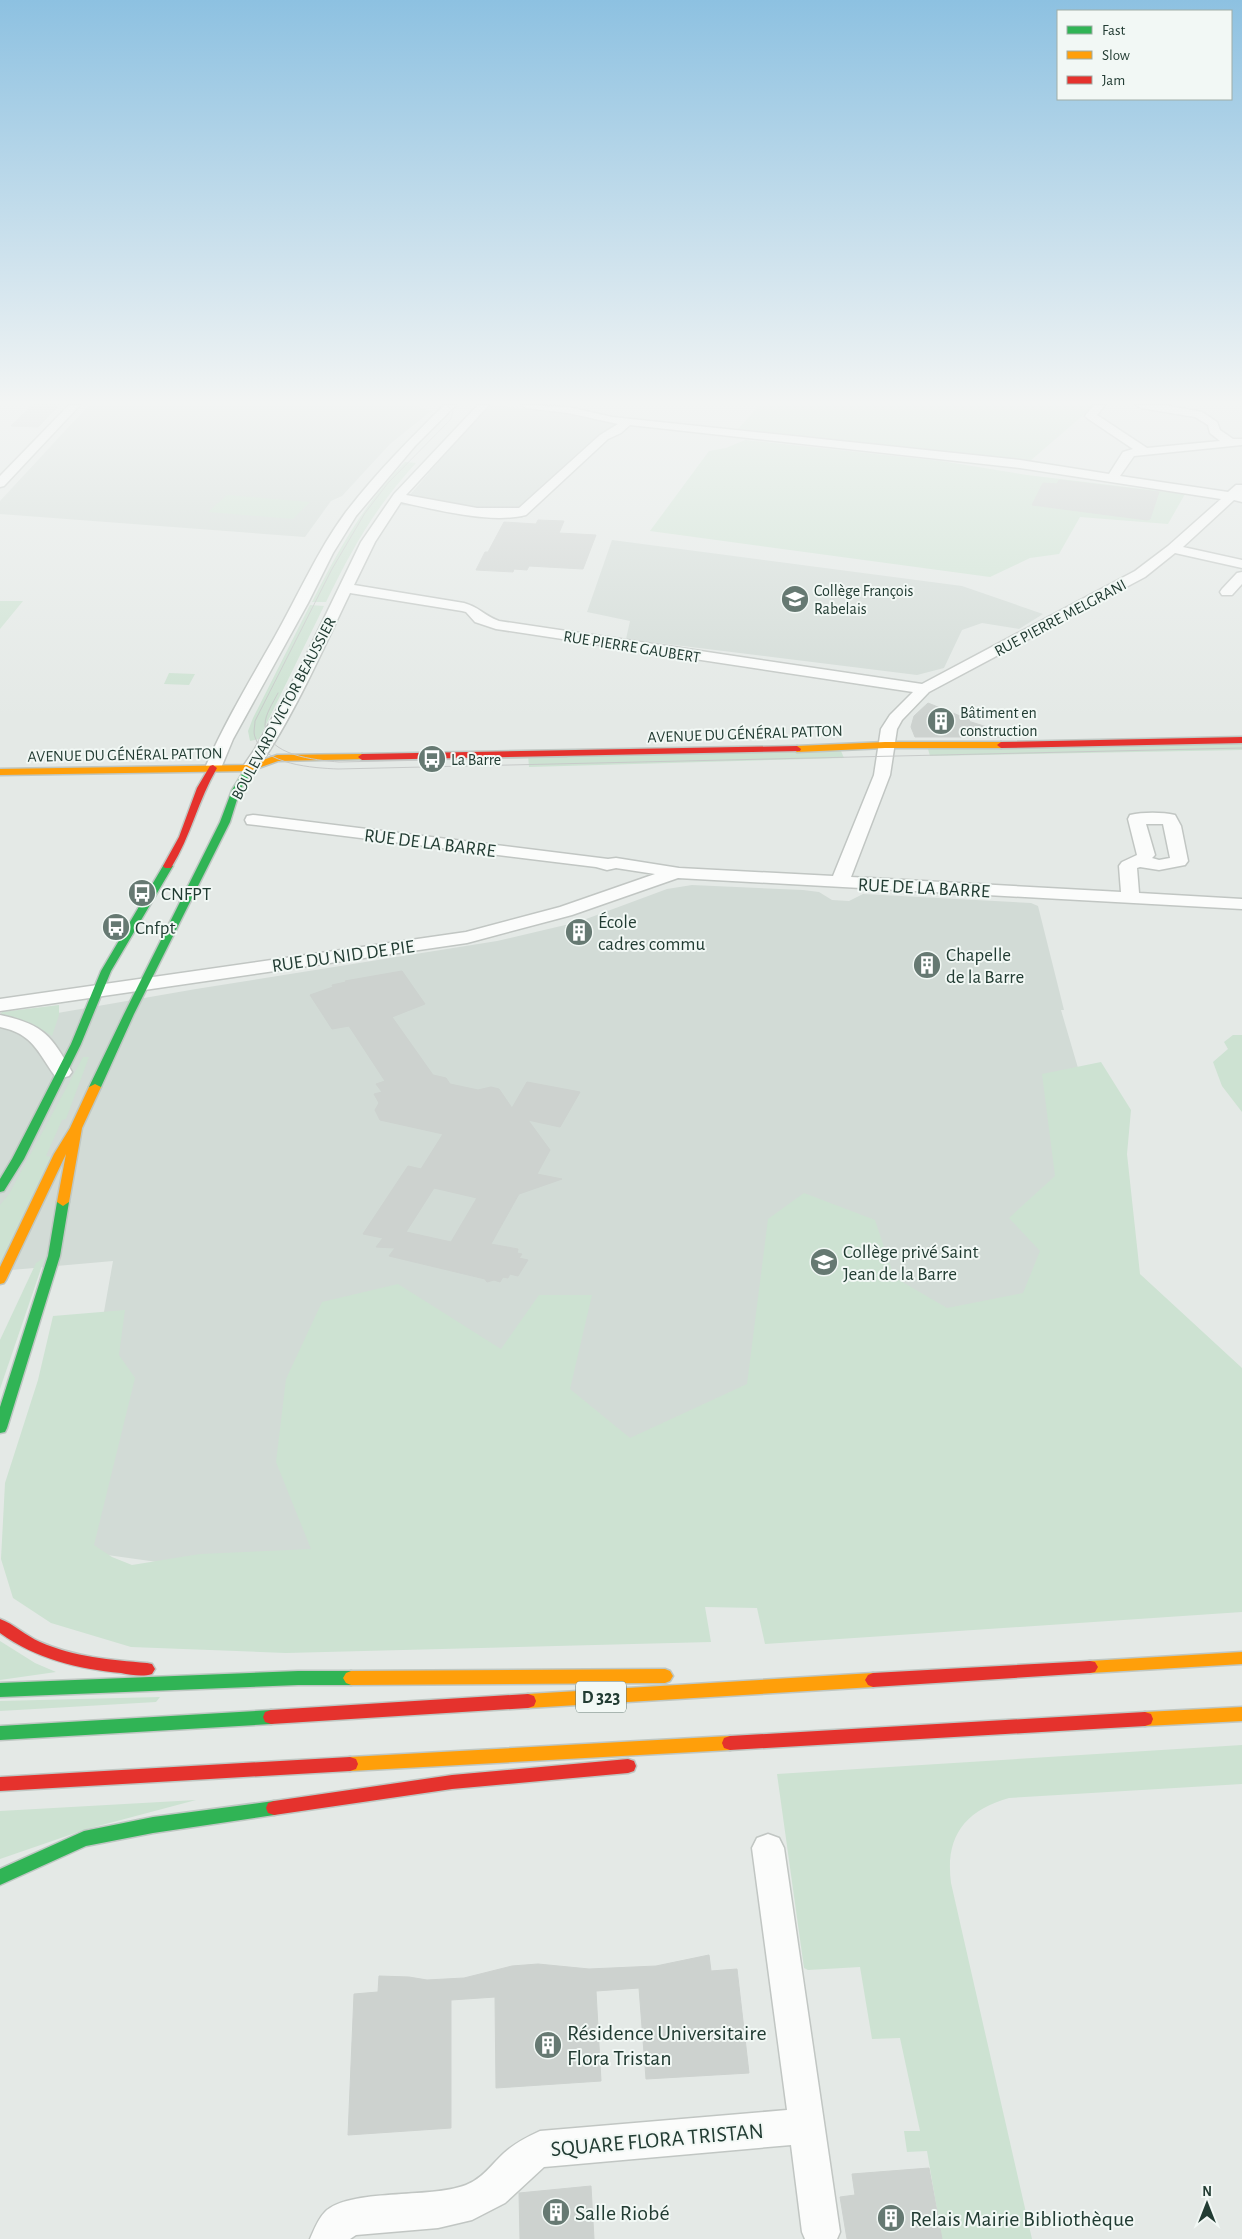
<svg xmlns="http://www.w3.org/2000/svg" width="1242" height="2239" viewBox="0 0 1242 2239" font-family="'Alegreya Sans',sans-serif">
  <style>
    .built { fill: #d2dbd6 }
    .green { fill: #cde2d2 }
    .building { fill: #cdd2cf; stroke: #cdd2cf; fill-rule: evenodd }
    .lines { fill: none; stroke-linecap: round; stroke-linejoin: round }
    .street-casing { stroke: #c1c6c3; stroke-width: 3 }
    .fast-casing { stroke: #bfc7c3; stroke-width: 3 }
    .slow-casing { stroke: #bfc7c3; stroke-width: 3 }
    .jam-casing { stroke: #bfc7c3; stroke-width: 3 }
    .street { fill: #fbfcfb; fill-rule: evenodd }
    .fast { fill: #30b455; fill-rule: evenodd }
    .slow { fill: #ff9f0a; fill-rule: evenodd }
    .jam { fill: #e5322d; fill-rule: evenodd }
    .tram { stroke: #c7cac9; stroke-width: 1 }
    .labels { text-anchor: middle; stroke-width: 4; stroke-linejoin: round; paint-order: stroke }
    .far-poi-label { font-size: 16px; fill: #223c33; stroke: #f2f8f5; text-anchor: start }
    .far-street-label { font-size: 16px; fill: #223c33; stroke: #f2f8f5 }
    .shield { fill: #f2f8f5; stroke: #60746d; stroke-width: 1 }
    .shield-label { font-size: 18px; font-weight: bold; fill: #223c33 }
    .street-label { font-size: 19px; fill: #223c33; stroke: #f2f8f5 }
    .poi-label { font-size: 19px; fill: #223c33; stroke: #f2f8f5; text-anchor: start }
    .near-poi-label { font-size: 22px; fill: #223c33; stroke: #f2f8f5; text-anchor: start }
    .near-street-label { font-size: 22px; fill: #223c33; stroke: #f2f8f5 }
  </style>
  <rect width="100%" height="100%" fill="#e4e9e6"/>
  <!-- built -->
  <g class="built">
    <path d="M89,405H415L431,411L390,444L342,496L331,501L305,537L0,514V501Z"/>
    <path d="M488,405L556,411L619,422L522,518L401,505Z"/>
    <path d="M612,540L962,586L1043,614L1019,629L982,623L962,630L944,668L917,675L626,639L630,621L587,612Z"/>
    <path d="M692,885L803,890L819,892L832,900L849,901L863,894L1031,903L1038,906L1064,1010H1061L1078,1068L1076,1317L286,1580L100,1554L81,1538L78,1458L113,1261L0,1271V1023L196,989L497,941L578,922L667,889Z"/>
  </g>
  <!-- green -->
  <g class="green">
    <path d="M760,405H1095L1030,461L738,429Z"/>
    <path d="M745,440L941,461L1027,475L1185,494L1168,524L1080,517L1059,554L1030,558L990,577L650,531L709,451L726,448Z"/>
    <path d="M405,462L416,463C374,509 353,547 326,602H312C339,549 363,505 405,462Z"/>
    <path d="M227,495L310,502L293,519L208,512Z"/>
    <path d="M0,601H23L0,629Z"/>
    <path d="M310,605L324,606L259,739L250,741L248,731L253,718Z"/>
    <path d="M169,673L195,674L189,685L164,684Z"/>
    <path d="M1242,742V750L930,756L928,749Z"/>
    <path d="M841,751L844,758L529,767L528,755Z"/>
    <path d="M59,1005V1015L52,1036L33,1024L0,1015L2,1012Z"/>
    <path d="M1233,1035H1242V1112L1222,1086L1213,1062L1228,1049L1224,1042Z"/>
    <path d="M83,1057H89L66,1119L62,1120L46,1156L52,1157L0,1264V1205L9,1194Z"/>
    <path d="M1101,1062L1131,1110L1127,1154L1140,1274L1242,1368V1612L765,1644L757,1608L705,1607L711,1642L286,1653L131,1647L51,1623L13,1598L1,1559L5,1483L38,1380L53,1316L125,1310L119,1355L135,1378L94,1545L112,1557L132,1565L200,1554L311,1549L276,1462L286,1379L322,1302L398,1284L501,1349L539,1295H592L570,1389L630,1438L747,1384L768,1219L804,1193L875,1220L894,1277L947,1308L1023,1293L1040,1251L1009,1218L1055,1176L1042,1074Z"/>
    <path d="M45,1257L0,1389V1340L36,1263Z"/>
    <path d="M0,1641L35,1663L56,1672L0,1680Z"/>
    <path d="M160,1697L156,1702L0,1711V1701Z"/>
    <path d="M1242,1745V1784L1009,1798C964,1811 945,1837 951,1883L1032,2239H942L927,2151L907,2152L904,2131H920L900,2038L872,2039L860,1967L808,1970L804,1968L777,1774Z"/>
    <path d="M196,1800L87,1829L0,1859V1811Z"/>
  </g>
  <!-- building -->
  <g class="building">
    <path d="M32,405H59L38,427L11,426Z"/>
    <path d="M1059,480L1159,492L1150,519L1147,520L1032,505L1043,483L1057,484Z"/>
    <path d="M538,520L564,521L559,533L596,535L583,569L529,566L527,570L514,569L513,572L476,570L485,552H488L504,522L536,524Z"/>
    <path d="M928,703L970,720L968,721L1006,733V737H915L911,727L914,716Z"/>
    <path d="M402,971L425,1004L392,1017L433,1075L446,1078L450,1084L478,1090L491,1087L499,1089L512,1108L527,1082L580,1092L560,1127L528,1120L550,1150L537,1174L562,1179L519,1194L491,1244L518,1249L517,1253L522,1254L519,1258L528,1260L518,1276L510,1274L508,1278L503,1277L500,1282L494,1280L487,1282L485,1279L389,1256L395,1248L376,1247L383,1238L363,1234L408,1166L421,1169L443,1134L380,1120L375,1110L379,1103L374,1094L382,1092L376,1084L385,1081L349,1026L332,1029L310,995L333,987L332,985L346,982L345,981ZM434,1188L477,1198L451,1242L406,1232Z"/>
    <path d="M709,1955L711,1971L737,1969L749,2073L646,2079L639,1988L596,1991L601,2081L496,2088L495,1997L451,2000V2128L348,2135L354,1994L378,1992L379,1976L409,1977L427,1980L464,1978L512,1966L538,1964L589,1969L656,1966Z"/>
    <path d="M929,2168L942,2239H847L840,2197L855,2195L852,2174Z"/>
    <path d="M591,2186L594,2239H520L519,2193Z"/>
  </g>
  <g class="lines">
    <defs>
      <g id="street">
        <path d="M69,405H80L4,486L0,487V476Z"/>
        <path d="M444,405H456L415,446L356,516L333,553L308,603L233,739L221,768L219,771H207L205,768C224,724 249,682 273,640C297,598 317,551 346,512C376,473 410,439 444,405Z"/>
        <path d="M478,405H489L406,495L477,508H519L600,435L618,424L568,413L526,408L521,405L568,407L612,417L1020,460L1109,474L1123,452L1133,449L1087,418L1085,416L1094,405H1105L1097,415L1147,448L1220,441L1210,433L1208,425L1195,417L1141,408L1136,405H1164L1202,412L1217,422L1220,430L1233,439H1242V445L1134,456L1120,476L1228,492L1236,485H1242V502L1234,500L1183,547L1242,560V568L1175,553L1145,577L929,692L902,720L897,729L890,775L851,877L1121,892L1119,866L1122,862L1137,855L1128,819L1130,815C1143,812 1162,812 1175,815L1181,826L1188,861L1185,865L1159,870L1140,867L1137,868L1139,893L1242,899V909L678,878L572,915L467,943L0,1011V999L466,932L560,907L655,874L616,868L607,870L596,867L247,824L245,820L247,816L253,815L608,859L616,858L679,868L833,876L874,775L881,729L890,715L913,692L496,629L475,622L466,612L462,611L350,593C321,653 294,716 256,771H244L242,768L255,749L300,668L361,542L394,494ZM630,425L1020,468L1221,499L1168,546L1135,571L922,684L499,621C483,615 479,607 464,603L354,585L375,542L401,502C437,510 491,524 526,515L608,439L621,433ZM1146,824H1163L1170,858L1159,860L1152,858L1155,855Z"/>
        <path d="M1242,572V584L1232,595H1222L1220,592L1222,589L1237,573Z"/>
        <path d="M0,1015C43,1024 51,1035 72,1072L69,1076L62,1078L55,1076C37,1051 33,1034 0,1027Z"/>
        <path d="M768,1834L779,1838L784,1848L840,2232L837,2239H805L802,2232L791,2145L544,2167L505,2203L472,2220L438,2228L356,2235L350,2239H310C314,2230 318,2219 325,2212C349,2188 430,2199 466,2185C482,2179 492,2164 504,2153C515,2143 527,2137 540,2131L787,2110L752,1848L757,1838Z"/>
      </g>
      <g id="fast">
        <path d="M250,765L254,768L240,790L230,822L134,1014L101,1087L95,1090L91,1089L89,1087L124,1014L220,822L232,790L247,766Z"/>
        <path d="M168,863L173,866L111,971L81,1044L24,1159L4,1191L0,1192V1179L12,1159L71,1044L101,971L163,866Z"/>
        <path d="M63,1198L69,1202L60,1256L7,1428L5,1432L0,1433V1407L48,1256L57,1202Z"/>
        <path d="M298,1671H351L356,1673L359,1678L356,1683L351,1685H298L0,1697V1683Z"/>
        <path d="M271,1710L277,1712L279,1717L277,1722L271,1724L0,1740V1726Z"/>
        <path d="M274,1801L280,1803L282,1808L280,1813L274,1815L153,1833L86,1846L0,1885V1869L84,1831L153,1817Z"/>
      </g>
      <g id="slow">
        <path d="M885,742H1001L1005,745L1001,748H885L797,752L793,749L797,746Z"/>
        <path d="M362,754L366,757L365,759L278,761L250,771L0,775V769L249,765L277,755Z"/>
        <path d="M95,1084L101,1087L82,1128L69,1202L63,1206L57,1202L66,1154L6,1280L4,1283L0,1284V1267L54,1154L70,1128L89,1087Z"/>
        <path d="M1242,1652V1664L1090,1673L1085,1672L1082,1667L1085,1662L1090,1661Z"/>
        <path d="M665,1669L670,1671L673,1676L670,1681L665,1683L351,1685L346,1683L343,1678L346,1673L351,1671Z"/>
        <path d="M873,1673L878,1675L881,1680L878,1685L873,1687L528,1708L522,1706L520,1701L522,1696L528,1694Z"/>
        <path d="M1242,1707V1721L1145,1726L1139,1724L1137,1719L1139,1714L1145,1712Z"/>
        <path d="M730,1736L736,1738L738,1743L736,1748L730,1750L350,1771L344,1769L342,1764L344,1759L350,1757Z"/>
      </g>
      <g id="jam">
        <path d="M1242,737V743L1001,748L997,745L1001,742Z"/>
        <path d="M797,746L801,749L800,751L362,760L358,757L362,754Z"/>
        <path d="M213,765L217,768C198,800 191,836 171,868H165L163,866L179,837L197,788L210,766Z"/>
        <path d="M0,1619C14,1624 26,1636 40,1642C74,1657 111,1660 147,1663L152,1664L155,1669L152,1674C143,1677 131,1675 121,1673C78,1669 36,1659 0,1633Z"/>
        <path d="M1090,1661L1095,1662L1098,1667L1095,1672L1090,1673L873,1687L868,1685L865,1680L868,1675L873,1673Z"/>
        <path d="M528,1694L534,1696L536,1701L534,1706L528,1708L271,1724L265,1722L263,1717L265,1712L271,1710Z"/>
        <path d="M1145,1712L1151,1714L1153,1719L1151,1724L1145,1726L730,1750L724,1748L722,1743L724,1738L730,1736Z"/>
        <path d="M350,1757L356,1759L358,1764L356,1769L350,1771L0,1791V1777Z"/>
        <path d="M628,1759L634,1761L636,1766L634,1771L628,1773L452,1789L274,1815L268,1813L266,1808L268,1803L274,1801L452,1775Z"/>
      </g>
    </defs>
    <!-- street casing -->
    <use href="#street" class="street-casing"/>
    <!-- fast casing -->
    <use href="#fast" class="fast-casing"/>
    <!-- slow casing -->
    <use href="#slow" class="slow-casing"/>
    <!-- jam casing -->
    <use href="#jam" class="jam-casing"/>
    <!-- street -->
    <use href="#street" class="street"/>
    <!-- fast -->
    <use href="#fast" class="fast"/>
    <!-- slow -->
    <use href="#slow" class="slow"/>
    <!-- jam -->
    <use href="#jam" class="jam"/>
    <!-- tram -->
    <g class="tram">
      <path d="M447,405L453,411L451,419L388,483L365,513L332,569L255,721C255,726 253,732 255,737C263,765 314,768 338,769L1242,748"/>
      <path d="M278,693C273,703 265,714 265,725C266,756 316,760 339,762L567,757"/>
    </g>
  </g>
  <!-- sky -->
  <linearGradient id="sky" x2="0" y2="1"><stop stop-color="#8dc1e1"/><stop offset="0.56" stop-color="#f3f5f4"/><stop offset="1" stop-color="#f3f5f4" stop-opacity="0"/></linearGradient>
  <rect width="1242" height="719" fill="url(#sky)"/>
  <!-- icons -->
  <defs>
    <symbol id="school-disc" viewBox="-11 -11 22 22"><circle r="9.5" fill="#667972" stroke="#f2f8f5"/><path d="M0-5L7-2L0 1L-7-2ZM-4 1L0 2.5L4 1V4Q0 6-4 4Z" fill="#fff"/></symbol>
    <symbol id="building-disc" viewBox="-11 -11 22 22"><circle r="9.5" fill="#667972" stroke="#f2f8f5"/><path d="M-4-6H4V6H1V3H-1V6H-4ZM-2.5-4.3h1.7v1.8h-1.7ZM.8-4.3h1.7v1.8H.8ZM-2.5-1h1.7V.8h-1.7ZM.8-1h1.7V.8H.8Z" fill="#fff"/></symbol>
    <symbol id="bus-disc" viewBox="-11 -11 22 22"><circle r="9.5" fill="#667972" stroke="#f2f8f5"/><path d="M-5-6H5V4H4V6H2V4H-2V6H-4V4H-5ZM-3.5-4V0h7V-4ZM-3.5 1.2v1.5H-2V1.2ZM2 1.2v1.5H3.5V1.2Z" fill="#fff"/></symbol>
  </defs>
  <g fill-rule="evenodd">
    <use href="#school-disc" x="779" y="583" width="32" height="32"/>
    <use href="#building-disc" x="925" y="705" width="32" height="32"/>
    <use href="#bus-disc" x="416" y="743" width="32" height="32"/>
    <use href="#bus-disc" x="126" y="877" width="32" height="32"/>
    <use href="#bus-disc" x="100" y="911" width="32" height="32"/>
    <use href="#building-disc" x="563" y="916" width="32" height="32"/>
    <use href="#building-disc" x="911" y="949" width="32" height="32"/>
    <use href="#school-disc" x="808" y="1246" width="32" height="32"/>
    <use href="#building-disc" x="532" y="2029" width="32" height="32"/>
    <use href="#building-disc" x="540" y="2196" width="32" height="32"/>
    <use href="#building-disc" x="875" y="2202" width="32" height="32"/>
  </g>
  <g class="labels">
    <!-- far-poi labels -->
    <g class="far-poi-label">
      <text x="814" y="596">Collège François<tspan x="814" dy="18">Rabelais</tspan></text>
      <text x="960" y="718">Bâtiment en<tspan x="960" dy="18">construction</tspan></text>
      <text x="451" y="765">La Barre</text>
    </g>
    <!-- far-street labels -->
    <g class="far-street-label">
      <text transform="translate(1060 617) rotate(-28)" y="6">RUE PIERRE MELGRANI</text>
      <text transform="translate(632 646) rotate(9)" y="6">RUE PIERRE GAUBERT</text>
      <text transform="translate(283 708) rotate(-62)" y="6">BOULEVARD VICTOR BEAUSSIER</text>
      <text transform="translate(745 733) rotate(-2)" y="6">AVENUE DU GÉNÉRAL PATTON</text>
      <text transform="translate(125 754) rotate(-1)" y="6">AVENUE DU GÉNÉRAL PATTON</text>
    </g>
    <!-- shield labels -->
    <rect class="shield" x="576" y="1681.5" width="50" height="31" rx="4"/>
    <g class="shield-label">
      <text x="601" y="1703">D 323</text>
    </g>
    <!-- street labels -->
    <g class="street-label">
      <text transform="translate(430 842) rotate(7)" y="7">RUE DE LA BARRE</text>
      <text transform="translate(924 887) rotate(3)" y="7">RUE DE LA BARRE</text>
      <text transform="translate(343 955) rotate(-8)" y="7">RUE DU NID DE PIE</text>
    </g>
    <!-- poi labels -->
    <g class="poi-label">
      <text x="161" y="900">CNFPT</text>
      <text x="598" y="928">École<tspan x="598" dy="22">cadres commu</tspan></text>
      <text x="135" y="934">Cnfpt</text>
      <text x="946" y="961">Chapelle<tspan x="946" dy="22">de la Barre</tspan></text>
      <text x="843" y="1258">Collège privé Saint<tspan x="843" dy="22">Jean de la Barre</tspan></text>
    </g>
    <!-- near-poi labels -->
    <g class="near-poi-label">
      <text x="567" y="2040">Résidence Universitaire<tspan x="567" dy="25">Flora Tristan</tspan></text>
      <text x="575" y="2220">Salle Riobé</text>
      <text x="910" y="2226">Relais Mairie Bibliothèque</text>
    </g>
    <!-- near-street labels -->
    <g class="near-street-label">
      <text transform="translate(657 2139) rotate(-5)" y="8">SQUARE FLORA TRISTAN</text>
    </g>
  </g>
  <!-- legend -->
  <rect x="1057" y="10" width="175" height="90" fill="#f2f8f5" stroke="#9fada7"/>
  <rect x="1067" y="26" width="25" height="8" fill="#30b455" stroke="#9fada7"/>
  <text x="1102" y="35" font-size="15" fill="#223c33">Fast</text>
  <rect x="1067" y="51" width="25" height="8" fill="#ff9f0a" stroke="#9fada7"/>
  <text x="1102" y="60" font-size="15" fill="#223c33">Slow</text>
  <rect x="1067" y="76" width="25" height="8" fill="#e5322d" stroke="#9fada7"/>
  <text x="1102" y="85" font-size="15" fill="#223c33">Jam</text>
  <!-- north arrow -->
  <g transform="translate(1207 2204)" stroke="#f2f8f5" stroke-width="4" paint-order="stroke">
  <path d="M0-4L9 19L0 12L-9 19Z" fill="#223c33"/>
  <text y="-8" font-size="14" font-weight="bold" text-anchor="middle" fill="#223c33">N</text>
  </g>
</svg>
